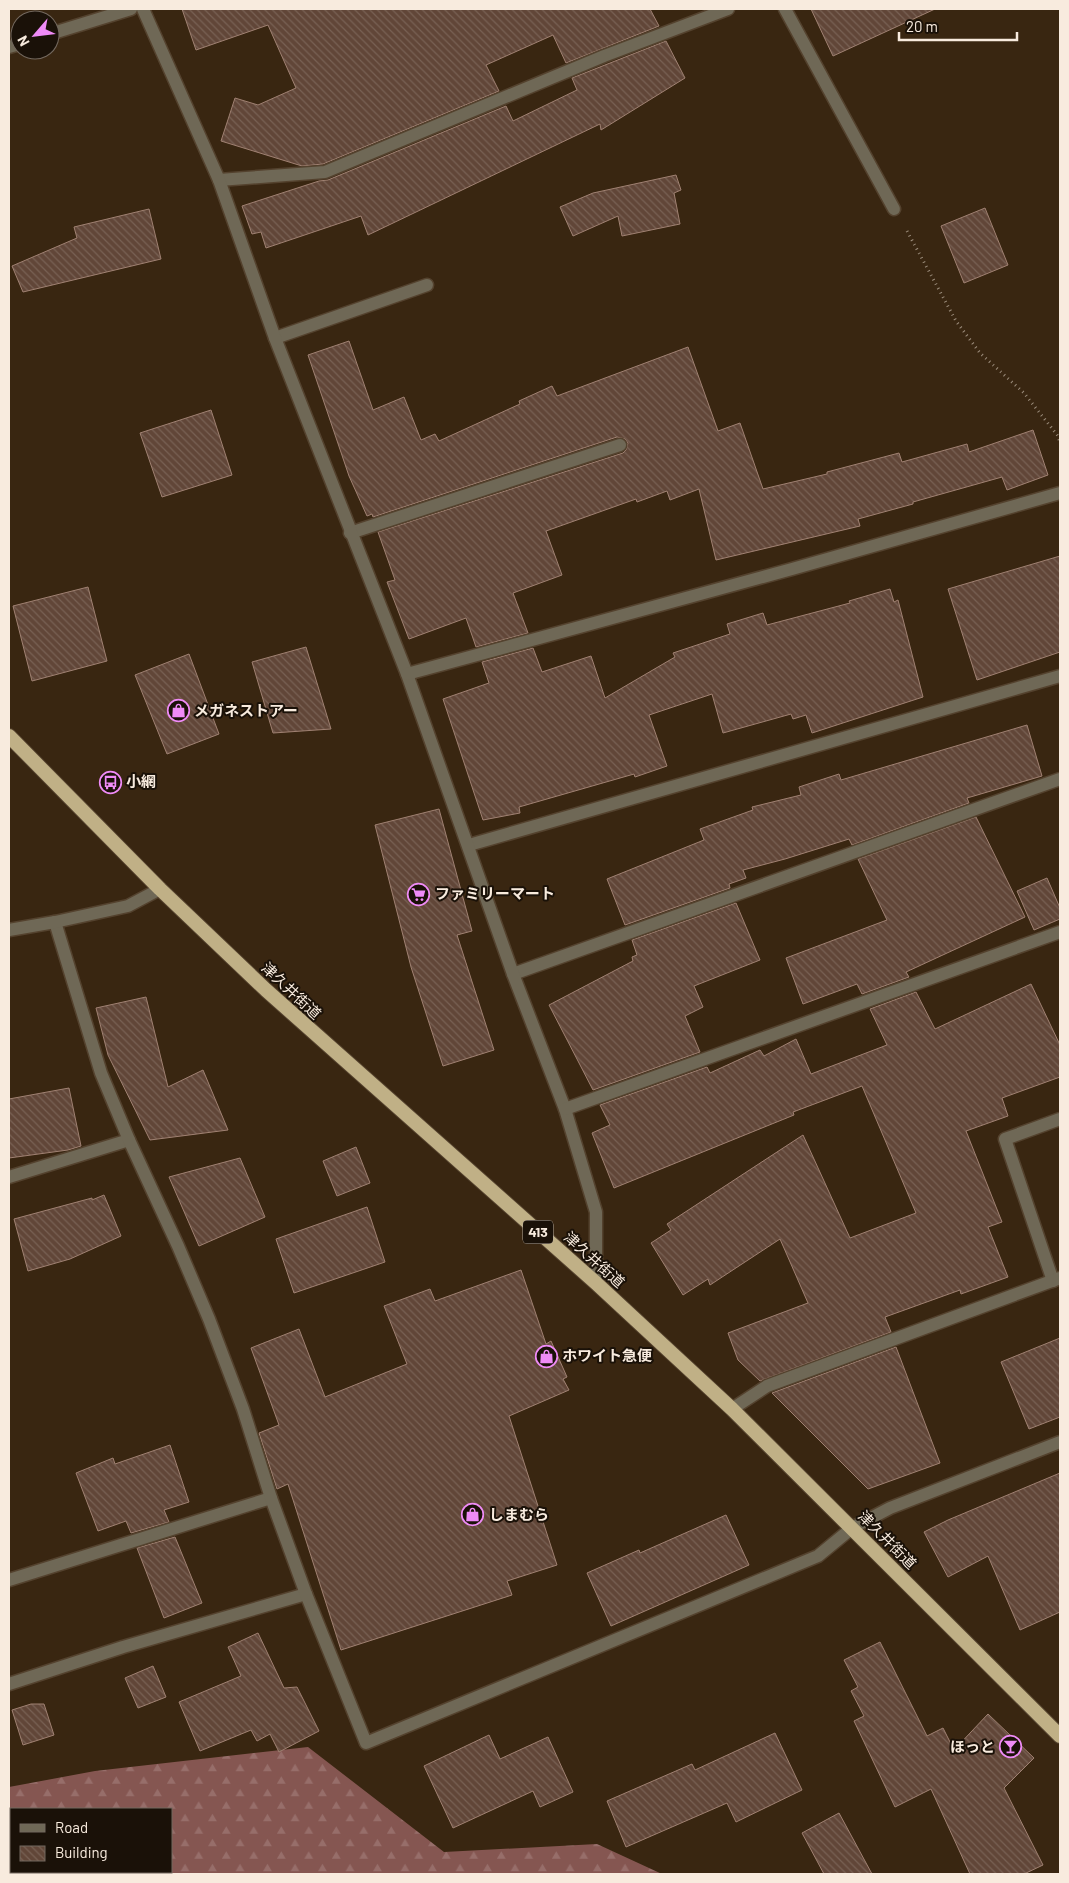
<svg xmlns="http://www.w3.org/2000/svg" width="1069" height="1883" viewBox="0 0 1069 1883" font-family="Barlow,'Noto Sans JP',sans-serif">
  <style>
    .forest { fill: url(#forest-firs); fill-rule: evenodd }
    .building { fill: url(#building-back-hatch); stroke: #a08172 }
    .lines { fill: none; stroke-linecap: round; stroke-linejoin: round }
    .service-casing { stroke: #54422e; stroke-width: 15 }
    .minor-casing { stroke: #54422e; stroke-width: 15 }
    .trunk-casing { stroke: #54422e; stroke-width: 16 }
    .path { stroke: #9b8c7b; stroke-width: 3; stroke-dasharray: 1 4; stroke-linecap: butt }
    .service { stroke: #6f6856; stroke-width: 12 }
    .minor { stroke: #6f6856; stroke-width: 12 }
    .trunk { stroke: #c0b086; stroke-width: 14 }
    .labels { text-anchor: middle; stroke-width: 4; stroke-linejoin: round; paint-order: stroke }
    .shield { fill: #1a1108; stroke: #b5aa9e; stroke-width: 1 }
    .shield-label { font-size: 14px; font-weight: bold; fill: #f8ebde }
    .poi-label { font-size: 15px; font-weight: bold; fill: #f8ebde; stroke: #1a1108; text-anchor: start }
    .street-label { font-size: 15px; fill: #f8ebde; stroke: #1a1108 }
  </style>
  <defs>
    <pattern id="forest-firs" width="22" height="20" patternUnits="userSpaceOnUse" patternTransform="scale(1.25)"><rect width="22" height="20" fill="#855651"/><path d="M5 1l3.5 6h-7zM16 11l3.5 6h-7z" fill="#976e6a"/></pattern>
    <pattern id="building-back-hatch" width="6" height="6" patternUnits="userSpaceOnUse" patternTransform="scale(1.25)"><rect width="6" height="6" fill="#614638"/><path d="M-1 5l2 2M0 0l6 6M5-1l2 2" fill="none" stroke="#786154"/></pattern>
  </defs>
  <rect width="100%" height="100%" fill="#392611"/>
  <!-- forest -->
  <path class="forest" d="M308,1747L444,1852L597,1844L662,1874H9V1787L95,1771ZM11,1809H171V1872H11Z"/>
  <!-- building -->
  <g class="building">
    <path d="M182,9H650L659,26L566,63L553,35L486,65L499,91L323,164L302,166L221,141L235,98L258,105L296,88L268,25L196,50Z"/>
    <path d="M811,9H935L833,56Z"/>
    <path d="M666,41L685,78L601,130L600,124L368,235L361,216L266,248L261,232L252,234L242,206L319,181L328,180L506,106L513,121L577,90L572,78Z"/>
    <path d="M676,175L681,190L674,193L680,224L622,236L618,216L573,236L560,207L593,193Z"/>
    <path d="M985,208L1008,265L964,283L941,226Z"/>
    <path d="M149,209L161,259L23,292L12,266L77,238L74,227Z"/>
    <path d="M349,341L373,410L404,397L421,440L435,434L439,441L520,404L519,401L552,386L557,396L688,347L718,431L740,423L763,489L827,474V472L899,453L902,462L967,444L969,452L1033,430L1048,475L1007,490L1002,477L913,502V504L858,519L860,526L716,560L699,489L670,500L667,491L637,502L636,499L546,531L562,575L513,593L528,633L476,647L466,618L409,639L387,582L395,580L378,532L623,453L626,450L628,443L625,439L617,437L373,517L372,514L367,516L349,476L308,355Z"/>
    <path d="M211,410L232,475L162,497L140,433Z"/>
    <path d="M1060,556V652L977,680L948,589Z"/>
    <path d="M88,587L107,661L32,681L13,606Z"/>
    <path d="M890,589L894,602L898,600L923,697L812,733L806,715L793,719L791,714L723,733L712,694L649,715L667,766L635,777L634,774L519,807L520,813L483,820L443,699L489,683L482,662L533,648L542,672L591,656L605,698L675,657L673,653L730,634L727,624L763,613L767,625L850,603L849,601Z"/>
    <path d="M306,647L331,729L273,733L252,662Z"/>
    <path d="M189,654L219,734L167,754L135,675Z"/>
    <path d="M1027,725L1042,776L967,798L969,803L852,845L849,839L785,859L743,870L746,878L729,884L730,888L625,925L607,879L704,840L700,829L753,810L752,807L801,795L799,787L839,774L841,780Z"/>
    <path d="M439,809L472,931L457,935L494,1050L443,1066L411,967L375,825Z"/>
    <path d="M976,817L1025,917L906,972L909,977L862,994L857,984L803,1004L786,958L887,920L858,859Z"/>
    <path d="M1047,878L1060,908V919L1034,930L1017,891Z"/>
    <path d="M736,903L760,960L694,986L703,1007L685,1016L700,1052L593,1090L549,1005L633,961L632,957L637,955L632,940Z"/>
    <path d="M1031,984L1060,1045V1077L1002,1098L1008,1116L966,1131L1002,1222L988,1227L1008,1277L961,1294L960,1290L885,1317L891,1332L760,1381L738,1360L728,1333L808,1303L780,1239L710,1285L708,1279L683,1295L651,1243L671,1230L667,1224L803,1135L850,1238L916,1213L862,1086L793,1112L794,1115L614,1188L592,1133L610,1125L600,1105L707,1067L710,1073L760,1050L764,1056L796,1039L811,1074L887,1045L870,1009L916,992L935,1029Z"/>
    <path d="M146,997L168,1087L203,1070L228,1130L150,1140L108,1055L96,1008Z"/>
    <path d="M69,1088L81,1146L68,1150L9,1158V1099Z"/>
    <path d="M356,1147L370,1183L337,1196L323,1161Z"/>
    <path d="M240,1158L265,1217L199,1246L169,1177Z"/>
    <path d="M104,1195L121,1236L70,1259L28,1271L14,1219L92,1198V1200Z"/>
    <path d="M367,1207L385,1262L294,1293L276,1239Z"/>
    <path d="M521,1270L546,1344L551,1341L567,1377L563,1379L569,1390L509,1416L557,1565L507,1581L512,1595L341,1650L288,1484L277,1489L259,1433L279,1425L251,1348L299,1329L325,1397L407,1364L384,1306L430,1289L435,1301Z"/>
    <path d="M1060,1338V1417L1029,1429L1001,1362Z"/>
    <path d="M896,1347L940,1463L868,1489L772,1393Z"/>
    <path d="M170,1445L189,1502L164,1510L169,1522L131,1533L126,1521L98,1531L76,1473L113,1458L115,1464Z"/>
    <path d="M1060,1473V1612L1020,1630L988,1556L948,1577L924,1532L948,1520Z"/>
    <path d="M726,1515L749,1565L611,1626L587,1573L639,1550L640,1553Z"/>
    <path d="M175,1537L202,1603L164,1618L137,1548Z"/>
    <path d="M258,1633L284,1688L297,1687L319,1731L279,1752L270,1734L257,1741L251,1730L200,1751L179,1702L241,1676L228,1647Z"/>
    <path d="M880,1642L927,1736L943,1728L954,1750L988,1714L1034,1758L1004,1788L1043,1865L1024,1874H970L931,1789L895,1807L854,1721L864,1716L851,1691L858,1687L844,1660Z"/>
    <path d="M153,1666L166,1697L138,1708L125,1678Z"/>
    <path d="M31,1704H44L54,1735L23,1745L12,1710Z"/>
    <path d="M775,1733L802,1790L736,1822L727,1803L626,1847L607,1801L692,1764L695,1770Z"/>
    <path d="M489,1735L500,1759L548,1737L573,1792L540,1807L533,1791L453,1828L424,1766Z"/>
    <path d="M839,1813L872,1874H824L802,1833Z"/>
  </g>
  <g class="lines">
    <defs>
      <g id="service">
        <path d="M785,9L894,209"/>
        <path d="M50,34L131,9"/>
        <path d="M9,47L20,44"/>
        <path d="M219,180L325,172L604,56L728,9"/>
        <path d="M275,338L427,285"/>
        <path d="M350,533L620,445"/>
        <path d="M469,845L1060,676"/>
        <path d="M513,974L1060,779"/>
        <path d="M9,1177L129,1140"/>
        <path d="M9,1580L271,1498"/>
        <path d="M9,1684L123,1647L306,1594"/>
      </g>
      <g id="minor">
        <path d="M143,9L219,180L275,338L407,674L513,974L565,1109L596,1212V1283"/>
        <path d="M407,674L792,569L1060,493"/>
        <path d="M55,922L101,1073L129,1140L178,1246L209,1319L243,1409L271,1498L306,1594L366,1743L818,1556L852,1528L890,1508L1060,1442"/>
        <path d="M9,930L55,922L128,906L160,889"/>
        <path d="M565,1109L1060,932"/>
        <path d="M1053,1281L1005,1139L1060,1119"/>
        <path d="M732,1409L767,1386L1060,1278"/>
      </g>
      <path id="trunk" d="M9,736L160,889L266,990L596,1283L732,1409L1060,1736"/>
    </defs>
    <!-- service casing -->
    <use href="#service" class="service-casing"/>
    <!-- minor casing -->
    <use href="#minor" class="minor-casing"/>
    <!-- trunk casing -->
    <use href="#trunk" class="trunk-casing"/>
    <!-- path -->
    <path class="path" d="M907,231L956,321L980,353L1024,393L1058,436L1060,443"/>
    <!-- service -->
    <use href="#service" class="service"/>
    <!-- minor -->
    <use href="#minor" class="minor"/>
    <!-- trunk -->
    <use href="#trunk" class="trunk"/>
  </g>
  <!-- icons -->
  <defs>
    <symbol id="shop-ring" viewBox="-11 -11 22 22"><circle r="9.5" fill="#1a1108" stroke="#ef8bf7" stroke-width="1.5"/><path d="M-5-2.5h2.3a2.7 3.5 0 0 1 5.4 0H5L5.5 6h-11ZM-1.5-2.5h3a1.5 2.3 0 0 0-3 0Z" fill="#ef8bf7"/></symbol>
    <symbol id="bus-ring" viewBox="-11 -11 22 22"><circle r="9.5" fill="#1a1108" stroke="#ef8bf7" stroke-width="1.5"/><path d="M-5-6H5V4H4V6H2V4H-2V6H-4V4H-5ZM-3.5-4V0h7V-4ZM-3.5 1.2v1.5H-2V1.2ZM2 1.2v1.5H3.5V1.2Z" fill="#ef8bf7"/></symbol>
    <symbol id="supermarket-ring" viewBox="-11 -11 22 22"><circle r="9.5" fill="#1a1108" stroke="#ef8bf7" stroke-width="1.5"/><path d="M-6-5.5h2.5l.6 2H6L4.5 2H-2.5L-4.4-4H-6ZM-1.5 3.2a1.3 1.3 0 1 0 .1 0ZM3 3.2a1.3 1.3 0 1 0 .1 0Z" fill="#ef8bf7"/></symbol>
    <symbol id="bar-ring" viewBox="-11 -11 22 22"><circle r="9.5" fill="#1a1108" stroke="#ef8bf7" stroke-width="1.5"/><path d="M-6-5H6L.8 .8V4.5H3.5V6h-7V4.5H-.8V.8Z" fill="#ef8bf7"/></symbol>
  </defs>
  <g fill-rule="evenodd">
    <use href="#shop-ring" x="166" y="698" width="25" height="25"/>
    <use href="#bus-ring" x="98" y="770" width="25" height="25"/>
    <use href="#supermarket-ring" x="406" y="882" width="25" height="25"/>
    <use href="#shop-ring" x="534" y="1344" width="25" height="25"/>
    <use href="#shop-ring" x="460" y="1502" width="25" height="25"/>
    <use href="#bar-ring" x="998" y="1734" width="25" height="25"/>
  </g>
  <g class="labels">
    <!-- shield labels -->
    <rect class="shield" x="523" y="1220.5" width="30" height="23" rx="4"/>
    <g class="shield-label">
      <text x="538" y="1237">413</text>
    </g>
    <!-- poi labels -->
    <g class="poi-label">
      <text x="194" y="716">メガネストアー</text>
      <text x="126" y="787">小網</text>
      <text x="435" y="899">ファミリーマート</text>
      <text x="562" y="1361">ホワイト急便</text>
      <text x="489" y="1520">しまむら</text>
      <text x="995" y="1752" text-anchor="end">ほっと</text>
    </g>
    <!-- street labels -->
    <g class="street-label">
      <text transform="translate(291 991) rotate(43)" y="5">津久井街道</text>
      <text transform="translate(594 1260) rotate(42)" y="5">津久井街道</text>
      <text transform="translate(887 1540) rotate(45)" y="5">津久井街道</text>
    </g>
  </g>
  <!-- border -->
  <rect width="1069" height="1883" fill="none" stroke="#f8ebde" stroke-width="20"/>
  <!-- legend -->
  <rect x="10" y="1808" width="162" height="65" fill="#1a1108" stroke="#73685e"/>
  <rect x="20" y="1824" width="25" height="8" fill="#6f6856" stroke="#73685e"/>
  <text x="55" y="1833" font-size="15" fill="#f8ebde">Road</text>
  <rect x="20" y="1846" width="25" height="15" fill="url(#building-back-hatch)" stroke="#73685e"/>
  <text x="55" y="1858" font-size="15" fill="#f8ebde">Building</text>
  <!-- north arrow -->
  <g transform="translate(35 35) rotate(242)"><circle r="24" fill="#1a1108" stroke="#73685e"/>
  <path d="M0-4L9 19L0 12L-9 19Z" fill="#ef8bf7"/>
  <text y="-8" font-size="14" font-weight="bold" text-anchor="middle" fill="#f8ebde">N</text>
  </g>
  <!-- scale -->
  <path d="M899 32v8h118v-8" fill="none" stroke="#f8ebde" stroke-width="2.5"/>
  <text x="906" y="32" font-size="15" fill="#f8ebde" stroke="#1a1108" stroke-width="4" paint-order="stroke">20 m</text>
</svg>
